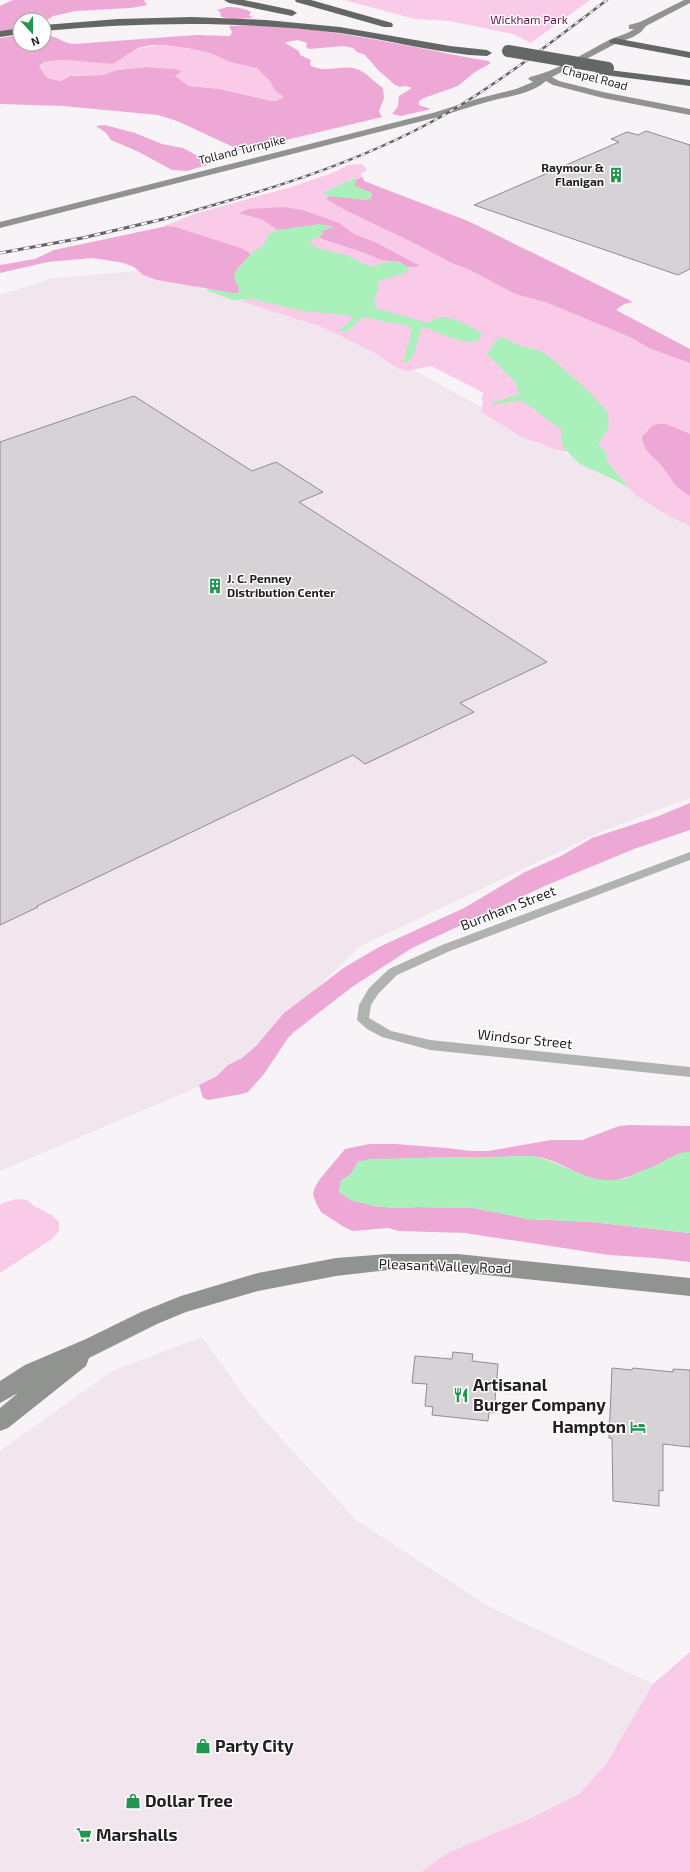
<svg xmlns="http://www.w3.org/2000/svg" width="690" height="1872" viewBox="0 0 690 1872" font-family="'Exo 2',sans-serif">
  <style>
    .built { fill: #f2e6ee }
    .green { fill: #f9cbe8 }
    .forest { fill: #eea8d6; fill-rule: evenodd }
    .water { fill: #aaf0bb }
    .building { fill: #d7d2d5; stroke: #908b8e }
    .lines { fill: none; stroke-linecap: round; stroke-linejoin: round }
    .street { fill: #b1b3b1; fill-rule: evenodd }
    .secondary { fill: #909390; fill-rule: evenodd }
    .highway { fill: #646865; fill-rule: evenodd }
    .rail-far1-casing { stroke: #666365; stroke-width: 2.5 }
    .rail-casing { stroke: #666365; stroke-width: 3 }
    .rail-far1 { stroke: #fff; stroke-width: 1.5; stroke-dasharray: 4.5; stroke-linecap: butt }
    .rail { stroke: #fff; stroke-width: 2; stroke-dasharray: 6; stroke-linecap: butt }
    .highway-bridge { stroke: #646865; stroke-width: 12 }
    .labels { text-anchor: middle; stroke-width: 3; stroke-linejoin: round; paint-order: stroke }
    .far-park-label { font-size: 12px; fill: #63134f; stroke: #fff }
    .far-street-label { font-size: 12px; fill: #211f20; stroke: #fff }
    .far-poi-label { font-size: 12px; font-weight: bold; fill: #211f20; stroke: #fff; text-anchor: end }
    .street-label { font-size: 14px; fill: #211f20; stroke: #fff }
    .near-poi-label { font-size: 17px; font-weight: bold; fill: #211f20; stroke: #fff; text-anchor: start }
  </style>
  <rect width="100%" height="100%" fill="#f8f3f6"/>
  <!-- built -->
  <g class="built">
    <path d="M138,271L327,323L690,521V798L603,831L361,946L224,1076L0,1171V295L53,278Z"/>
    <path d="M202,1337L250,1404L356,1520L488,1606L653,1684L606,1764L579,1794L421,1872H0V1451L112,1371Z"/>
  </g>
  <!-- green -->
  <g class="green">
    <path d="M344,0H590L531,43L513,34L449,21L415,19Z"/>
    <path d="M159,45L193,49L210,53L230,62L256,67L261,70L284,97L276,101H271L220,89L189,86L176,77L175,76L177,74L173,69L146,67L117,70L103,75H77L66,77L60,81L47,78L39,66L44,62L60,60L113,64L137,49Z"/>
    <path d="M362,164L367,170L361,174L363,178L356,180L353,178L348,181L690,349V526L669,516L635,495L606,460L607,455L562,432C563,441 561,446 568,452L553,449L541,443L525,439L481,412L483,402L481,397L484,393L431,366L407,371L397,368L373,352L322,327L241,301L246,299L73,249L169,226H164L197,213L291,187L335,172L348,165Z"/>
    <path d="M16,1199L27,1200L34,1206L52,1215L59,1222V1231L52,1239L0,1273V1204Z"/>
    <path d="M690,1652V1872H421L448,1853L529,1819L579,1794L606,1764L653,1684Z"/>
  </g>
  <!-- forest -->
  <g class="forest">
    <path d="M13,0H144L147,5L131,8L76,11L53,16L47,20L44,24V20H20V28L0,31V6Z"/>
    <path d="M227,7C236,7 244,8 251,12L249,15L253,18L234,19L221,17L220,12L217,10Z"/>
    <path d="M229,26C251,24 274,26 296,28C361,34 424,50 488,61L491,63L475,72L458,86L424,98L419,101V105L431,109L401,116L392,114L398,106L399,96L412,88L406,86L399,87L394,84L378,70L365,55L357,52L353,48L344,46L309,49L306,47L307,43L298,40L287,42L285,43L299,51L300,55L311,60L310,65C324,74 341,64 357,69C366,72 374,82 383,88L384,98L379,111L382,117L286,140L280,146L242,151L177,121L158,115L63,106L0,104V38L20,35V44H44V35C57,35 63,44 74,44L196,35L230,36L232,32ZM152,45H163L193,49L210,53L230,62L257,68L270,81L275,90L284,97L276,101H271L220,89L189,86L175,76L181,71L175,69L146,67L117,70L103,75L70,76L60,81L47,78L39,66L44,62L62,60L113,64L138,48Z"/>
    <path d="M105,125L135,133L162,144L183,148L205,160L207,165L187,171L172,170L139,152L111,140L106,133L96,126Z"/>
    <path d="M360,178H363L364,181L468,221L633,302L624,304L616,310L690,349V363L649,348L630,337L548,303L516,294L468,269L454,264L410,241L345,210L326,199L329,196L368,200L372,196L354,185L356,180Z"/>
    <path d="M283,207L303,210L339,223L354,234L377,243L420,266L408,267L400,262L382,260L359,251L319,238L323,233L322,231L333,227L331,226L317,225L278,230L261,219L239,213L249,209Z"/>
    <path d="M167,226L175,227L241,248L251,254L239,267L234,278L239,288V294L157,280L143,275L134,267L125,263L92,258L48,262L0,273V265L35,259L54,250Z"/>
    <path d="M659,424H666L690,434V496C677,490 672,480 664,469C656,457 643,453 642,437L653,425Z"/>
    <path d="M690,803V830L634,849L547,885L412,948L352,987L294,1032L288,1038L264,1074L248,1092L242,1094L208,1100L203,1098L199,1085L217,1076L228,1065L242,1058L256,1046L284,1013L345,967L379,947L464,908L525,872L561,856L592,838L656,817Z"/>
    <path d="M629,1125L690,1126V1152C677,1153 668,1159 657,1165C647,1170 622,1180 611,1181C586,1182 566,1164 543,1158C525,1154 506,1157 488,1158C454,1158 420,1157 385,1160C376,1161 368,1159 358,1162L351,1174L341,1181L339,1192L351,1200L374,1206L396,1208L417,1207L474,1208L529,1219L592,1222L690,1233V1262L655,1258L609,1255L465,1233L399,1231L388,1228L353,1231L344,1227L321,1212L316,1203L313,1194L315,1187L320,1179L345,1149L369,1144H395L447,1148L471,1151H488L551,1140H582L619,1126Z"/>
  </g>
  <!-- water -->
  <g class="water">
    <path d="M354,178L357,179L354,185L372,193V197L367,200L329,196L323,193Z"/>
    <path d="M320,224L333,227L322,231V235L310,241V243C321,252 335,251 348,256C355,258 363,264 370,266C375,267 378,265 382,263C392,259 400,262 408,267L409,270L407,272L377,282L379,289L375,295V308L424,322L429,323C444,308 468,327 482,333C479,355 435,329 422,327L414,353L409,362H401L405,357L412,329L409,326C397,323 386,323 375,319C372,319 368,317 365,317C355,319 352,335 339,331C343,326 352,321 353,316L304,311L251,299L233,300L206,290L209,289L238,294L239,288L234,278L235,272L251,254L265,244L267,235L278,230Z"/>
    <path d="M499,337H502L521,346L538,350L550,357L583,386L606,410L608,414L609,426C605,432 603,439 598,444L607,453L606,460L630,489L615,480L580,464L575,460L564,448L561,441L562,430L524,402C513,398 499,407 491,403L519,394L515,382L487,354Z"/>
    <path d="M684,1152H690V1233L592,1222L529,1219L474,1208L417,1207L396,1208L374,1206L351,1200L339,1192L341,1181L351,1174L358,1162L368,1159L532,1156C565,1162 591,1188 626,1178C630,1177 635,1173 639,1172C645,1169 651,1168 657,1165C666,1160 674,1155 684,1152Z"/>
  </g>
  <!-- building -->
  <g class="building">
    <path d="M646,131L690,145V269L678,275L474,205L619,142L611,139L627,132L638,135Z"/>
    <path d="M134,396L252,471L276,462L323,492L299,502L547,662L460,703L474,712L365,764L353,755L37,906L38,907L0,925V442Z"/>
    <path d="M453,1352L473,1354L472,1361L498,1364L494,1413L489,1412L488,1421L432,1415L433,1407L425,1406L427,1384L412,1383L415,1356L452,1359Z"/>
    <path d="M612,1368L632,1370L633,1368L673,1372V1369L690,1370V1447L663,1444V1491L659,1490V1506L613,1501L612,1438H609Z"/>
  </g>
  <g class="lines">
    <!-- street -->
    <path class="street" d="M690,852V860L450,951L397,975L378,994L371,1005L369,1018L391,1031L430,1040L690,1067V1077L430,1050L382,1037L367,1029L357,1020L359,1005L369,988L389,969L442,945Z"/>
    <!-- secondary -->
    <g class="secondary">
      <path d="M684,0H690V3L646,26L641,32L633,37L617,43L552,77L559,81L603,92L690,109V115L603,98L553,85L546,81C530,95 507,96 487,102C472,106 457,111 442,116L0,228V222L436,112L480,98L516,89L533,82L528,79L530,77C559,70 582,54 609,40C617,36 626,35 634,29H629V25L640,22Z"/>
      <path d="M388,1254H458L690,1278V1296L458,1272L388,1270L336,1276L258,1291L186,1312L157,1324L89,1358L86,1366L8,1428L0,1431V1408L18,1393L0,1403V1381L25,1365L86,1339L141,1312L181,1296L258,1273L336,1258Z"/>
    </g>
    <!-- highway -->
    <g class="highway">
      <path d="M224,0H244L292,10L297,13L292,16L229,3Z"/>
      <path d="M295,0H311L392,23L393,25L392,27H384L296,2Z"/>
      <path d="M192,17L266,20L340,27L450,46L487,50L492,53L487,56L469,55C425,50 383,39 340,33C242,21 143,22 44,31V25L118,19Z"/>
      <path d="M20,28V34L0,37V31Z"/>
      <path d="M614,38L690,52V58L610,43L609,41Z"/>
      <path d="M601,69L690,80V86L597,74L595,72Z"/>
    </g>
    <defs>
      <path id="rail-far1" d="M164,219C259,193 358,164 444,115C502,81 554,40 607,0"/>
      <path id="rail" d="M0,253L82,238L168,218"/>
    </defs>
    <!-- rail-far1 casing -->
    <use href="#rail-far1" class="rail-far1-casing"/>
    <!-- rail casing -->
    <use href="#rail" class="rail-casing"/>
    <!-- rail-far1 -->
    <use href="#rail-far1" class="rail-far1"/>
    <!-- rail -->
    <use href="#rail" class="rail"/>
    <!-- highway-bridge -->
    <path class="highway-bridge" d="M508,51L608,68"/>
  </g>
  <!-- icons -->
  <defs>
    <symbol id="building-bare" viewBox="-9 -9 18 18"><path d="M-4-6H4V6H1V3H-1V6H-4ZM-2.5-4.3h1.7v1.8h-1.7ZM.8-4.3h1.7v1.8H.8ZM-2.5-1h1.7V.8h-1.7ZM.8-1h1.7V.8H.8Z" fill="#22954f" stroke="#fff" stroke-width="2.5" paint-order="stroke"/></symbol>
    <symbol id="restaurant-bare" viewBox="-9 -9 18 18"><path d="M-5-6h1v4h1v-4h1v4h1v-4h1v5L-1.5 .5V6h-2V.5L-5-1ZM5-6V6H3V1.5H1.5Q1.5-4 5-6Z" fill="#22954f" stroke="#fff" stroke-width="2.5" paint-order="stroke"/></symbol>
    <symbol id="hotel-bare" viewBox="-9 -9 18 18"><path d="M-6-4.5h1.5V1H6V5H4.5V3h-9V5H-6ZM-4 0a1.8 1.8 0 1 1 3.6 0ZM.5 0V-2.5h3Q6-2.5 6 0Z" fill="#22954f" stroke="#fff" stroke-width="2.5" paint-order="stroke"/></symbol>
    <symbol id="shop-bare" viewBox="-9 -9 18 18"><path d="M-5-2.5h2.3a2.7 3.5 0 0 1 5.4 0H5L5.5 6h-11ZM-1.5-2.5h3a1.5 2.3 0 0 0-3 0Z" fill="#22954f" stroke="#fff" stroke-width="2.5" paint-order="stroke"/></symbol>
    <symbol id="supermarket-bare" viewBox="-9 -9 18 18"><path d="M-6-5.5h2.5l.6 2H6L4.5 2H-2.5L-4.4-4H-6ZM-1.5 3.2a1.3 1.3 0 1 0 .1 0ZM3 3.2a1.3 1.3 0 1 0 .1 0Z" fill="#22954f" stroke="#fff" stroke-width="2.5" paint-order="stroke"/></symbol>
  </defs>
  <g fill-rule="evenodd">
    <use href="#building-bare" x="605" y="164" width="22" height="22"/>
    <use href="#building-bare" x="204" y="575" width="22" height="22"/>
    <use href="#restaurant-bare" x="450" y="1384" width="22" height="22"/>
    <use href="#hotel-bare" x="627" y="1416" width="22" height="22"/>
    <use href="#shop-bare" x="192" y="1735" width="22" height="22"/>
    <use href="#shop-bare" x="122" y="1790" width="22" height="22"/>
    <use href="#supermarket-bare" x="73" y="1824" width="22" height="22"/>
  </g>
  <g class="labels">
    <!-- far-park labels -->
    <g class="far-park-label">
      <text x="529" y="24">Wickham Park</text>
    </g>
    <!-- far-street labels -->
    <g class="far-street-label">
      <text transform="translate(595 78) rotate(15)" y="4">Chapel Road</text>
      <text transform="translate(242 150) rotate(-14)" y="4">Tolland Turnpike</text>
    </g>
    <!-- far-poi labels -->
    <g class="far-poi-label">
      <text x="604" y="172">Raymour &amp;<tspan x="604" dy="14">Flanigan</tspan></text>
      <text x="227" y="583" text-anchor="start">J. C. Penney<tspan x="227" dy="14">Distribution Center</tspan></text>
    </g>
    <!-- street labels -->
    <g class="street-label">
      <text transform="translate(508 908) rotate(-21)" y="5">Burnham Street</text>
      <text transform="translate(525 1039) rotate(6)" y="5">Windsor Street</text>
      <text transform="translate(445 1266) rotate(2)" y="5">Pleasant Valley Road</text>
    </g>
    <!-- near-poi labels -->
    <g class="near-poi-label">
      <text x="473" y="1391">Artisanal<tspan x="473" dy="20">Burger Company</tspan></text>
      <text x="626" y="1433" text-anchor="end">Hampton</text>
      <text x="215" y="1752">Party City</text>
      <text x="145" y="1807">Dollar Tree</text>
      <text x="96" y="1841">Marshalls</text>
    </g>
  </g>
  <!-- north arrow -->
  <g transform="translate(32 32) rotate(159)"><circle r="19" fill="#ffffff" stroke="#a6a5a6"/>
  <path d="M0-3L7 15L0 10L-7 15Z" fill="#22954f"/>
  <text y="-6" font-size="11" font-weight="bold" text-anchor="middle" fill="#211f20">N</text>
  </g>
</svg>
